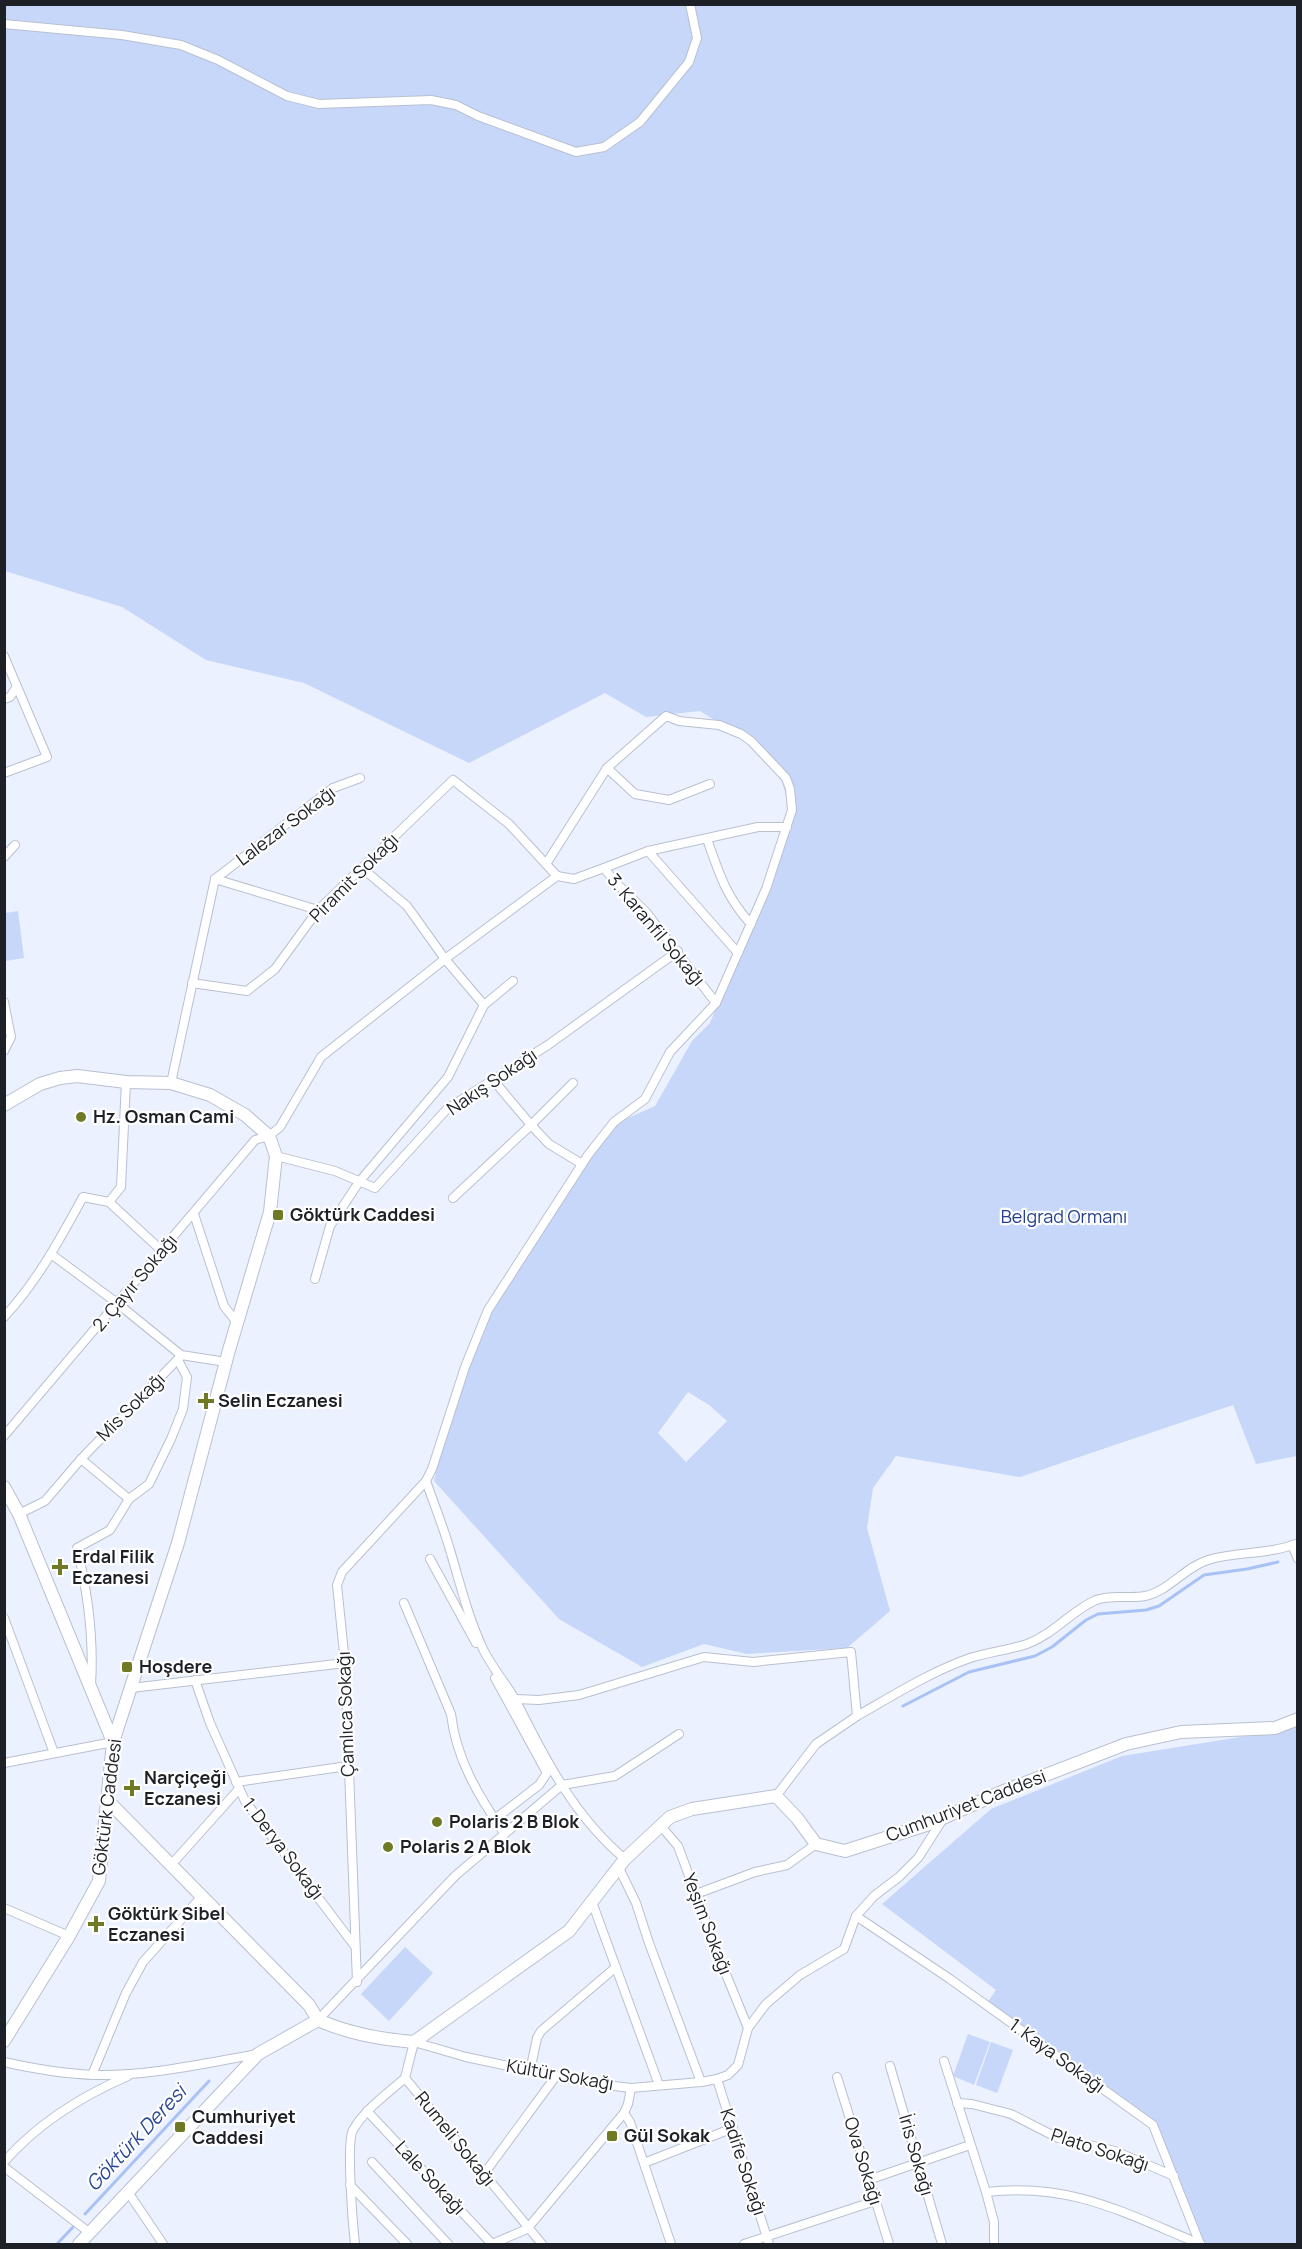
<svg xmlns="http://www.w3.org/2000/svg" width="1302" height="2249" viewBox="0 0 1302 2249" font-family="Manrope,sans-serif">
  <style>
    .green { fill: #c6d7fa; fill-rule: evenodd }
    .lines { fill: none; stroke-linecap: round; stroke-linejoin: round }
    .stream { stroke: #a9c2f6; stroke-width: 3 }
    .street-casing { stroke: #b8c0d0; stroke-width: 10 }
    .secondary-casing { stroke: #b8c0d0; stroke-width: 14 }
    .street { stroke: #fff; stroke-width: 8 }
    .secondary { stroke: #fff; stroke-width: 12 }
    .poi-dot { fill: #707a25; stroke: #fefefe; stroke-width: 2 }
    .labels { text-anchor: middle; stroke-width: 4.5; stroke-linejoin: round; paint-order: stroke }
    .street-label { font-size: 18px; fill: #1d2026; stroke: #fefefe }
    .poi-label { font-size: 18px; font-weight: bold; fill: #1d2026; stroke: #fefefe; text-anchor: start }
    .park-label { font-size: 18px; fill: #24408b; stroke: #fefefe }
    .water-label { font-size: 20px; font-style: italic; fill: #2c4994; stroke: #fefefe }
  </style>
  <rect width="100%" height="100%" fill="#ebf1ff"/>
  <!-- green -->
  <g class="green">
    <path d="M4,5H1297V1456L1256,1464L1233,1405L1020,1477L896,1456L873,1488L867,1528L890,1611L847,1648L747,1654L704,1644L642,1667L559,1619L434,1481L452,1402L493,1308L575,1176L619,1122L655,1106L692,1041L710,1023L763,893L790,807L780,775L740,736L700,711L646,717L605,693L469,763L304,683L206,660L122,607L5,571ZM688,1392L709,1405L727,1421L686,1462L658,1433Z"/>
    <path d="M18,911L24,958L5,961V913Z"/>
    <path d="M1297,1722V2244H1195L1162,2137L985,2006L996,1990L882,1904L991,1809L1122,1756L1265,1733Z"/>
    <path d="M405,1947L433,1973L389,2021L361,1994Z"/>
    <path d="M968,2034L990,2042L974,2085L953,2076Z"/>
    <path d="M991,2042L1013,2050L997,2093L976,2085Z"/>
  </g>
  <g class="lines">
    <!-- stream -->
    <g class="stream">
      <path d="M903,1706L969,1672L1035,1656L1052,1647L1086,1620L1098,1614L1146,1610L1159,1606L1204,1575L1247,1569L1278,1562"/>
      <path d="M85,2214L209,2081"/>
      <path d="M57,2244L73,2227"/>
    </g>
    <defs>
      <g id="street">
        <path d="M4,24L122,35L181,45L218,60L287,96L319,104L431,100L456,105L478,116L576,152L604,147L640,122L689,62L697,38L690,4"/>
        <path d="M4,656L47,757L4,773"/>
        <path d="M4,699L10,697L16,688"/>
        <path d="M607,768L635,794L669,800L710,784"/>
        <path d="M707,839C719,873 726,897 751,924"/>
        <path d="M648,851L738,953"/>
        <path d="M4,857L15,845"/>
        <path d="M362,868L407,906L445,959L484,1005"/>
        <path d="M604,868L648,851L758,827H787"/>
        <path d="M557,876L574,879L604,868L616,883L646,912L716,1003"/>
        <path d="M215,879L333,788L360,778"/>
        <path d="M215,879L318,910"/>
        <path d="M192,983L247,991L275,969L318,910L453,780L509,824L557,876"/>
        <path d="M4,1002L11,1037L4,1051"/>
        <path d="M494,1081L531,1125L573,1083"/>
        <path d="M171,1083L215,879"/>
        <path d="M276,1156L335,1171L375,1188L447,1109L548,1045L678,951"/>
        <path d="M453,1198L531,1125L549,1144L582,1164"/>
        <path d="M109,1202L121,1187L126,1082"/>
        <path d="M194,1214L224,1306L238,1324"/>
        <path d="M51,1254L117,1303L181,1355L226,1362"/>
        <path d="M315,1279L330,1226L359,1182L448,1077L484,1005L513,981"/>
        <path d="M4,1317C37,1282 60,1239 83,1197L109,1202L161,1250"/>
        <path d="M4,1436L255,1140L269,1136L280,1127L321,1057L445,959L557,876"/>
        <path d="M81,1459L129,1499"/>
        <path d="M426,1481C434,1504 443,1526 450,1550C460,1583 468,1617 483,1649C493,1670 509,1686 519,1707C547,1763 576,1818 625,1859"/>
        <path d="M19,1514L45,1501L81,1459L181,1356"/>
        <path d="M1292,1545L1298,1559"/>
        <path d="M430,1559L476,1643"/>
        <path d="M404,1603L451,1714C456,1759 479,1797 504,1833"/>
        <path d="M4,1618L54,1753"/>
        <path d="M195,1680L210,1723L245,1801L354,1945"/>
        <path d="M91,1685C94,1638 88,1593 77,1548L110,1530L129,1499L149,1484L171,1439L183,1409L187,1377L178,1360"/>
        <path d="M131,1688L345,1663"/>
        <path d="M516,1699L539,1700L579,1695L704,1657L753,1662L851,1652L857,1716L816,1744L776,1796"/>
        <path d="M857,1716C894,1695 930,1672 970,1658C989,1652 1009,1650 1027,1644C1054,1634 1071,1611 1096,1600C1112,1594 1129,1599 1145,1596C1169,1591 1185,1567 1208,1560C1237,1551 1269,1555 1298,1543"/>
        <path d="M4,1763L113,1742"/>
        <path d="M236,1782L348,1766"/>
        <path d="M495,1819L539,1785L547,1773L495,1678"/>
        <path d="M660,1825L678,1846L719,1957L748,2028"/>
        <path d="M171,1865L239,1789"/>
        <path d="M618,1866L636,1903L649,1943L701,2082"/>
        <path d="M696,1894L755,1872L787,1865L816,1844"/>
        <path d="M592,1902L659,2085"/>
        <path d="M4,1908L69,1936"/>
        <path d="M856,1916L950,1979L1153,2125L1200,2244"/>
        <path d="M357,1982L345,1663L337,1585L342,1572L426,1481L432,1469L465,1367L488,1310L588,1155L614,1122L645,1099L670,1052L716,1003L766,889L792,810L790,789L786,778L751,741L741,734L719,725L679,721L666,716L607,768L546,864"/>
        <path d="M318,2020L455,1876L562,1785L615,1776L679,1734"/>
        <path d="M944,2061L986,2192L994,2222V2244"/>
        <path d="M4,2062C35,2069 65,2074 96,2075C150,2076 205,2063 258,2054"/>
        <path d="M890,2066L942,2244"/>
        <path d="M530,2071L537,2038L541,2031L616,1967"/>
        <path d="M92,2075L126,1993L143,1962L202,1896"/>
        <path d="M837,2077L889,2244"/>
        <path d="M717,2079L769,2244"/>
        <path d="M957,2103L972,2104L1011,2114L1058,2138L1115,2151L1174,2176"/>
        <path d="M367,2111L492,2244L527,2229L624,2113L628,2104L631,2088"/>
        <path d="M624,2113L630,2122L671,2244"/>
        <path d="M4,2162C37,2124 82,2096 128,2076"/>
        <path d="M372,2162L448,2244"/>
        <path d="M644,2163L733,2128"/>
        <path d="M4,2167L90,2233"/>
        <path d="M484,2174L556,2076"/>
        <path d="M868,2180L970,2145"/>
        <path d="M350,2185L407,2244"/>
        <path d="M128,2192L163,2244"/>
        <path d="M986,2192C1071,2182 1124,2213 1200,2244"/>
        <path d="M355,2244C353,2226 346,2142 353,2130C365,2109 387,2094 405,2078"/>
        <path d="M542,2244L405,2078L414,2042L466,2057L589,2083L631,2088L701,2082L717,2079L728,2075L738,2065L748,2028L766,2004L800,1975L844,1949L856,1916L874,1896L899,1877L918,1858L943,1819"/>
        <path d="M744,2244L875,2201"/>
      </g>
      <g id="secondary">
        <path d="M4,1105L40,1084L60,1078L77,1076L126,1082L171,1083L210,1095L245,1115L269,1136L276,1156L270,1212L229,1350L178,1543L113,1742L99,1881L69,1936L4,2041"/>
        <path d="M4,1487L19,1514L113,1742"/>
        <path d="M107,1800L309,2005L318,2020"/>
        <path d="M318,2020C350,2034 380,2039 414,2042L569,1931L625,1859L670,1817L692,1809L776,1796L797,1818L816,1844L845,1851L929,1824L1004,1791L1126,1744L1181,1732L1275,1728L1298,1719"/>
        <path d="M79,2244L258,2054L318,2020"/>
      </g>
    </defs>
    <!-- street casing -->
    <use href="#street" class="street-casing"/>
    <!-- secondary casing -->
    <use href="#secondary" class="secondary-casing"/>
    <!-- street -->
    <use href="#street" class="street"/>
    <!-- secondary -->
    <use href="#secondary" class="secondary"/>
  </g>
  <!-- markers -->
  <g class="poi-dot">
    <circle cx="81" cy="1117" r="6"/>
    <rect x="272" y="1209" width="12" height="12" rx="3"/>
    <path d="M203 1392h6v6h6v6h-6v6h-6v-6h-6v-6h6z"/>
    <path d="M57 1558h6v6h6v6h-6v6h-6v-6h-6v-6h6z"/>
    <rect x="121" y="1661" width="12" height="12" rx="3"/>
    <path d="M129 1779h6v6h6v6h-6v6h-6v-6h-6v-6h6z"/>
    <circle cx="437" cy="1822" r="6"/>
    <circle cx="388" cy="1847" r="6"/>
    <path d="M93 1915h6v6h6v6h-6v6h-6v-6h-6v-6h6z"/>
    <rect x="174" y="2121" width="12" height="12" rx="3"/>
    <rect x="606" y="2130" width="12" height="12" rx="3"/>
  </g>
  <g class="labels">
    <!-- street labels -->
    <g class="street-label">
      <text transform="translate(286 826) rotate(-37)" y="6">Lalezar Sokağı</text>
      <text transform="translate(354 878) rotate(-45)" y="6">Piramit Sokağı</text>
      <text transform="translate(656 930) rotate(50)" y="6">3. Karanfil Sokağı</text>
      <text transform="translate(492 1082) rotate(-34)" y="6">Nakış Sokağı</text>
      <text transform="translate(135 1283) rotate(-50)" y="6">2. Çayır Sokağı</text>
      <text transform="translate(131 1407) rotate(-45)" y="6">Mis Sokağı</text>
      <text transform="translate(346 1714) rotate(-92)" y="6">Çamlıca Sokağı</text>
      <text transform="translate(966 1806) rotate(-21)" y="6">Cumhuriyet Caddesi</text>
      <text transform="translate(107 1807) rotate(-83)" y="6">Göktürk Caddesi</text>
      <text transform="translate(283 1849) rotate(53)" y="6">1. Derya Sokağı</text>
      <text transform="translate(707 1924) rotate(69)" y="6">Yeşim Sokağı</text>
      <text transform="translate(1057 2056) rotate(36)" y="6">1. Kaya Sokağı</text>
      <text transform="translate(560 2075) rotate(10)" y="6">Kültür Sokağı</text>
      <text transform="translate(455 2139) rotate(51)" y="6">Rumeli Sokağı</text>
      <text transform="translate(1100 2150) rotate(18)" y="6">Plato Sokağı</text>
      <text transform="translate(916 2155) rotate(74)" y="6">İris Sokağı</text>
      <text transform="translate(863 2161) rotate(73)" y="6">Ova Sokağı</text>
      <text transform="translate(743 2162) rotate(72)" y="6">Kadife Sokağı</text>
      <text transform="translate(430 2178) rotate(47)" y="6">Lale Sokağı</text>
    </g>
    <!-- poi labels -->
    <g class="poi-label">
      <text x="93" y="1123">Hz. Osman Cami</text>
      <text x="290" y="1221">Göktürk Caddesi</text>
      <text x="218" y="1407">Selin Eczanesi</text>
      <text x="72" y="1563">Erdal Filik<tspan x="72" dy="21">Eczanesi</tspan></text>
      <text x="139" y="1673">Hoşdere</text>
      <text x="144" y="1784">Narçiçeği<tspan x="144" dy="21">Eczanesi</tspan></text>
      <text x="449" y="1828">Polaris 2 B Blok</text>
      <text x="400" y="1853">Polaris 2 A Blok</text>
      <text x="108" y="1920">Göktürk Sibel<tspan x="108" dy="21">Eczanesi</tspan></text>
      <text x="192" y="2123">Cumhuriyet<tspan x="192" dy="21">Caddesi</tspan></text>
      <text x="624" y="2142">Gül Sokak</text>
    </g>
    <!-- park labels -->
    <g class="park-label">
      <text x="1064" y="1223">Belgrad Ormanı</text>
    </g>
    <!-- water labels -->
    <g class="water-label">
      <text transform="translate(136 2138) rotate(-47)" y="7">Göktürk Deresi</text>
    </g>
  </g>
  <!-- border -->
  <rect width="1302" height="2249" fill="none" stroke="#1d2026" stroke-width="12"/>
</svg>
